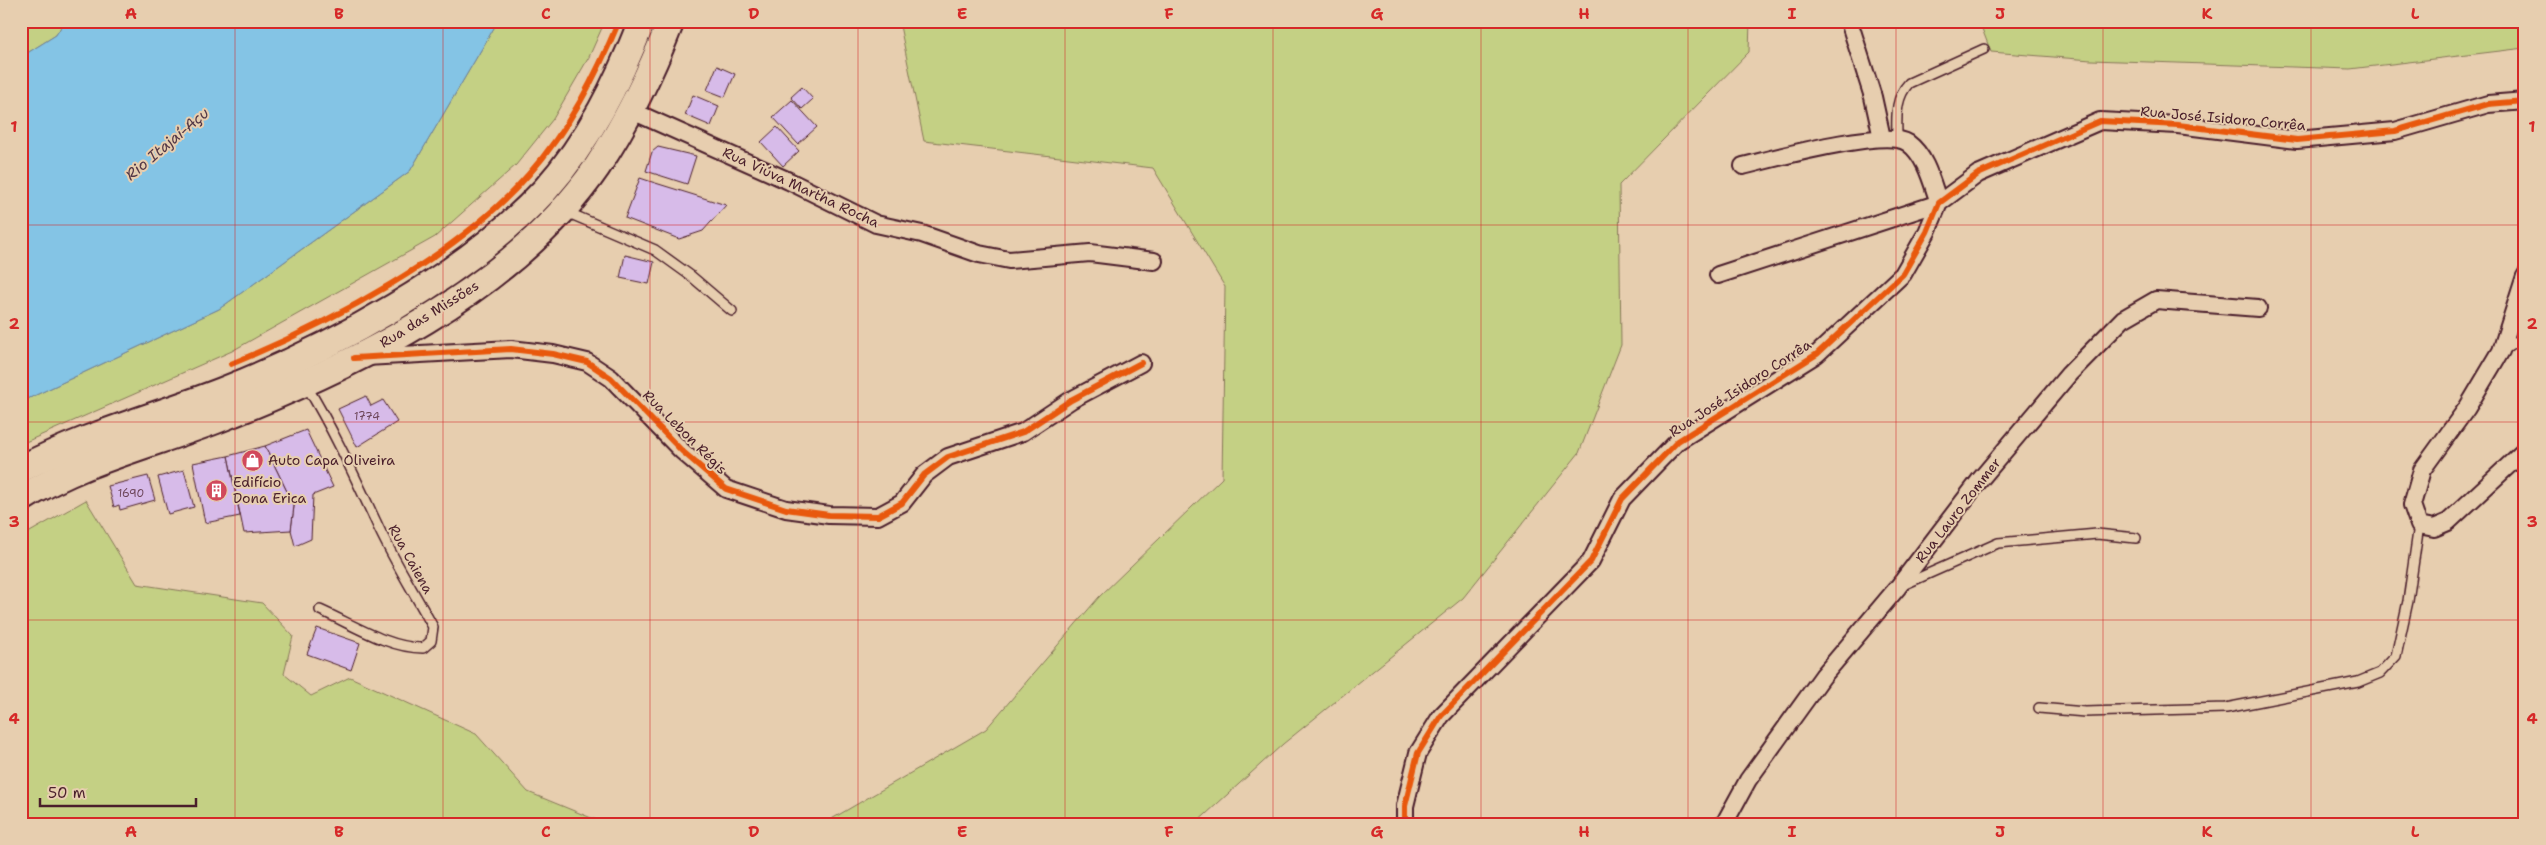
<svg xmlns="http://www.w3.org/2000/svg" width="2546" height="845" viewBox="0 0 2546 845" font-family="'Shantell Sans',sans-serif">
  <style>
    .green { fill: #c4d084; stroke: #877858 }
    .water { fill: #84c4e5; stroke: #6d829b }
    .building { fill: #d7bbe9; stroke: #4a1f2b }
    .lines { fill: none; stroke-linecap: round; stroke-linejoin: round }
    .service-casing { stroke: #4a1f2b; stroke-width: 12 }
    .minor-casing { stroke: #4a1f2b; stroke-width: 20 }
    .primary-casing { stroke: #4a1f2b; stroke-width: 30 }
    .service { stroke: #e7ceaf; stroke-width: 9 }
    .minor { stroke: #e7ceaf; stroke-width: 16 }
    .primary { stroke: #e7ceaf; stroke-width: 26 }
    .cycleway-casing { stroke: #e7ceaf; stroke-width: 9 }
    .cycleway { stroke: #e8590c; stroke-width: 6 }
    .grid { fill: none; stroke: #d62828; stroke-width: 1; stroke-opacity: 0.55 }
    .labels { text-anchor: middle; stroke-width: 4; stroke-linejoin: round; paint-order: stroke }
    .number-label { font-size: 11px; fill: #6d465a }
    .street-label { font-size: 14px; fill: #4a1f2b; stroke: #e7ceaf }
    .poi-label { font-size: 14px; fill: #4a1f2b; stroke: #e7ceaf; text-anchor: start }
    .water-label { font-size: 15px; font-style: italic; fill: #533847; stroke: #e7ceaf }
    .neatline { fill: none; stroke: #d62828; stroke-width: 2 }
    .grid-label { font-size: 16px; text-anchor: middle; font-weight: bold; fill: #d62828 }
  </style>
  <rect width="100%" height="100%" fill="#e7ceaf"/>
  <filter id="ink" filterUnits="userSpaceOnUse"><feTurbulence type="fractalNoise" baseFrequency=".02" numOctaves="2"/><feDisplacementMap in="SourceGraphic" scale="10" xChannelSelector="R" yChannelSelector="G"/><feConvolveMatrix kernelMatrix="1 2 1 2 8 2 1 2 1" color-interpolation-filters="sRGB"/></filter>
  <g filter="url(#ink)">
    <!-- green -->
    <g class="green">
      <path d="M21,21H65L56,35L21,57Z"/>
      <path d="M498,21H605L589,57L553,119L516,165L435,237L232,351L21,444V402L219,309L410,171Z"/>
      <path d="M899,21H1750L1749,52L1619,185L1621,345L1579,453L1463,598L1283,744L1195,824H823L986,729L1099,597L1222,478L1225,287L1153,168L924,141Z"/>
      <path d="M1979,21H2525V48L2350,69L2091,60L1991,52Z"/>
      <path d="M86,500L137,584L262,603L293,636L284,674L311,696L350,677L476,734L528,792L606,824H21V537Z"/>
    </g>
    <!-- water -->
    <path class="water" d="M65,21H498L410,171L219,309L21,402V57L56,35Z"/>
    <!-- building -->
    <g class="building">
      <path d="M717,66L735,74L725,97L707,90Z"/>
      <path d="M802,87L813,99L802,109L791,97Z"/>
      <path d="M693,95L719,106L711,126L685,115Z"/>
      <path d="M792,100L817,127L798,144L773,117Z"/>
      <path d="M777,127L799,151L783,166L761,142Z"/>
      <path d="M658,147L696,156L687,184L646,171L652,152Z"/>
      <path d="M640,178L649,181L726,205L703,231L679,239L625,218Z"/>
      <path d="M625,255L654,262L649,284L620,278Z"/>
      <path d="M366,396L371,406L383,400L397,422L357,447L338,409Z"/>
      <path d="M306,430L333,487L313,495L311,539L295,546L291,530L294,506L265,446Z"/>
      <path d="M265,446L294,506L291,530L244,533L228,456Z"/>
      <path d="M228,456L240,516L205,523L193,463Z"/>
      <path d="M184,470L194,507L168,514L158,477Z"/>
      <path d="M148,476L155,500L120,510L119,505L114,507L108,486Z"/>
      <path d="M317,628L360,643L351,670L307,654Z"/>
    </g>
    <g class="lines">
      <defs>
        <g id="service">
          <path d="M1897,140C1897,119 1894,99 1909,83L1984,49"/>
          <path d="M564,211L655,250L691,276L732,311"/>
          <path d="M2502,351L2525,336"/>
          <path d="M306,385C333,429 354,475 376,522C392,558 414,592 433,627L431,641L423,648C388,648 352,624 320,610"/>
          <path d="M1903,585L1998,543L2097,534L2136,538"/>
          <path d="M2039,708L2085,712L2226,708L2358,682L2380,673L2396,656L2408,601L2419,525"/>
        </g>
        <g id="minor">
          <path d="M1849,21L1873,97L1882,138"/>
          <path d="M630,110L789,181L876,224L922,234L979,254L1009,260L1090,253L1154,261"/>
          <path d="M1743,166C1772,159 1885,127 1908,143C1926,156 1932,183 1939,203"/>
          <path d="M1718,275L1939,203"/>
          <path d="M2525,276L2501,351L2467,408L2422,470L2412,505L2419,525L2434,528L2448,522L2525,450"/>
          <path d="M366,357L511,349L553,354L587,362L611,378L682,451L726,489L786,509L829,515L878,516L902,503L924,475L948,457L1023,432L1071,400L1141,363"/>
          <path d="M1405,824V806L1418,753L1441,716L1591,561L1622,499L1678,441L1817,354L1903,274L1927,232L1939,203L1978,174L2100,121L2178,125L2297,140L2395,131L2488,104L2525,101"/>
          <path d="M1724,824L1748,780L1823,676L1898,587L1979,481L2069,374L2123,319L2156,300L2258,308"/>
        </g>
        <g id="primary">
          <path d="M21,469C85,435 155,417 222,391C330,349 466,276 545,190C589,141 618,82 642,21"/>
          <path d="M21,499C81,461 151,445 216,420C352,367 512,291 597,167C627,122 651,72 671,21"/>
        </g>
      </defs>
      <!-- service casing -->
      <use href="#service" class="service-casing"/>
      <!-- minor casing -->
      <use href="#minor" class="minor-casing"/>
      <!-- primary casing -->
      <use href="#primary" class="primary-casing"/>
      <!-- service -->
      <use href="#service" class="service"/>
      <!-- minor -->
      <use href="#minor" class="minor"/>
      <!-- primary -->
      <use href="#primary" class="primary"/>
      <defs>
        <g id="cycleway">
          <path d="M354,358L511,349L553,354L587,362L611,378L682,451L726,489L786,509L829,515L878,516L902,503L924,475L948,457L1023,432L1071,400L1141,363"/>
          <path d="M231,364C330,323 459,255 529,174C569,129 596,76 619,21"/>
          <path d="M1405,824V806L1418,753L1441,716L1591,561L1622,499L1678,441L1817,354L1903,274L1927,232L1939,203L1978,174L2100,121L2178,125L2297,140L2395,131L2488,104L2525,101"/>
        </g>
      </defs>
      <!-- cycleway casing -->
      <use href="#cycleway" class="cycleway-casing"/>
      <!-- cycleway -->
      <use href="#cycleway" class="cycleway"/>
    </g>
  </g>
  <!-- grid -->
  <path class="grid" d="M235,21V824M443,21V824M650,21V824M858,21V824M1065,21V824M1273,21V824M1481,21V824M1688,21V824M1896,21V824M2103,21V824M2311,21V824M21,225H2525M21,422H2525M21,620H2525"/>
  <!-- icons -->
  <defs>
    <symbol id="shop-disc" viewBox="-11 -11 22 22"><circle r="9.5" fill="#d1495b" stroke="#e7ceaf"/><path d="M-5-2.5h2.3a2.7 3.5 0 0 1 5.4 0H5L5.5 6h-11ZM-1.5-2.5h3a1.5 2.3 0 0 0-3 0Z" fill="#fff"/></symbol>
    <symbol id="building-disc" viewBox="-11 -11 22 22"><circle r="9.5" fill="#d1495b" stroke="#e7ceaf"/><path d="M-4-6H4V6H1V3H-1V6H-4ZM-2.5-4.3h1.7v1.8h-1.7ZM.8-4.3h1.7v1.8H.8ZM-2.5-1h1.7V.8h-1.7ZM.8-1h1.7V.8H.8Z" fill="#fff"/></symbol>
  </defs>
  <g fill-rule="evenodd">
    <use href="#shop-disc" x="240" y="448" width="25" height="25"/>
    <use href="#building-disc" x="204" y="478" width="25" height="25"/>
  </g>
  <g class="labels">
    <!-- number labels -->
    <g class="number-label">
      <text x="367" y="420">1774</text>
      <text x="131" y="497">1690</text>
    </g>
    <!-- street labels -->
    <g class="street-label">
      <text transform="translate(2223 118) rotate(5)" y="5">Rua José Isidoro Corrêa</text>
      <text transform="translate(801 187) rotate(25)" y="5">Rua Viúva Martha Rocha</text>
      <text transform="translate(429 314) rotate(-32)" y="5">Rua das Missões</text>
      <text transform="translate(1740 388) rotate(-33)" y="5">Rua José Isidoro Corrêa</text>
      <text transform="translate(685 432) rotate(45)" y="5">Rua Lebon Régis</text>
      <text transform="translate(1958 510) rotate(-52)" y="5">Rua Lauro Zommer</text>
      <text transform="translate(411 559) rotate(61)" y="5">Rua Caiena</text>
    </g>
    <!-- poi labels -->
    <g class="poi-label">
      <text x="268" y="465">Auto Capa Oliveira</text>
      <text x="233" y="487">Edifício<tspan x="233" dy="16">Dona Erica</tspan></text>
    </g>
    <!-- water labels -->
    <g class="water-label">
      <text transform="translate(167 144) rotate(-40)" y="5">Rio Itajaí-Açu</text>
    </g>
  </g>
  <!-- margin -->
  <rect width="2546" height="845" fill="none" stroke="#e7ceaf" stroke-width="55"/>
  <!-- scale -->
  <path d="M40 798v8h156v-8" fill="none" stroke="#4a1f2b" stroke-width="2.5"/>
  <text x="48" y="798" font-size="15" fill="#4a1f2b" stroke="#e7ceaf" stroke-width="4" paint-order="stroke">50 m</text>
  <rect x="28" y="28" width="2490" height="790" class="neatline"/>
  <g class="grid-label">
    <text x="131" y="19">A</text>
    <text x="339" y="19">B</text>
    <text x="546" y="19">C</text>
    <text x="754" y="19">D</text>
    <text x="962" y="19">E</text>
    <text x="1169" y="19">F</text>
    <text x="1377" y="19">G</text>
    <text x="1584" y="19">H</text>
    <text x="1792" y="19">I</text>
    <text x="2000" y="19">J</text>
    <text x="2207" y="19">K</text>
    <text x="2415" y="19">L</text>
    <text x="14" y="132">1</text>
    <text x="2532" y="132">1</text>
    <text x="14" y="329">2</text>
    <text x="2532" y="329">2</text>
    <text x="14" y="527">3</text>
    <text x="2532" y="527">3</text>
    <text x="14" y="724">4</text>
    <text x="2532" y="724">4</text>
    <text x="131" y="837">A</text>
    <text x="339" y="837">B</text>
    <text x="546" y="837">C</text>
    <text x="754" y="837">D</text>
    <text x="962" y="837">E</text>
    <text x="1169" y="837">F</text>
    <text x="1377" y="837">G</text>
    <text x="1584" y="837">H</text>
    <text x="1792" y="837">I</text>
    <text x="2000" y="837">J</text>
    <text x="2207" y="837">K</text>
    <text x="2415" y="837">L</text>
  </g>
</svg>
